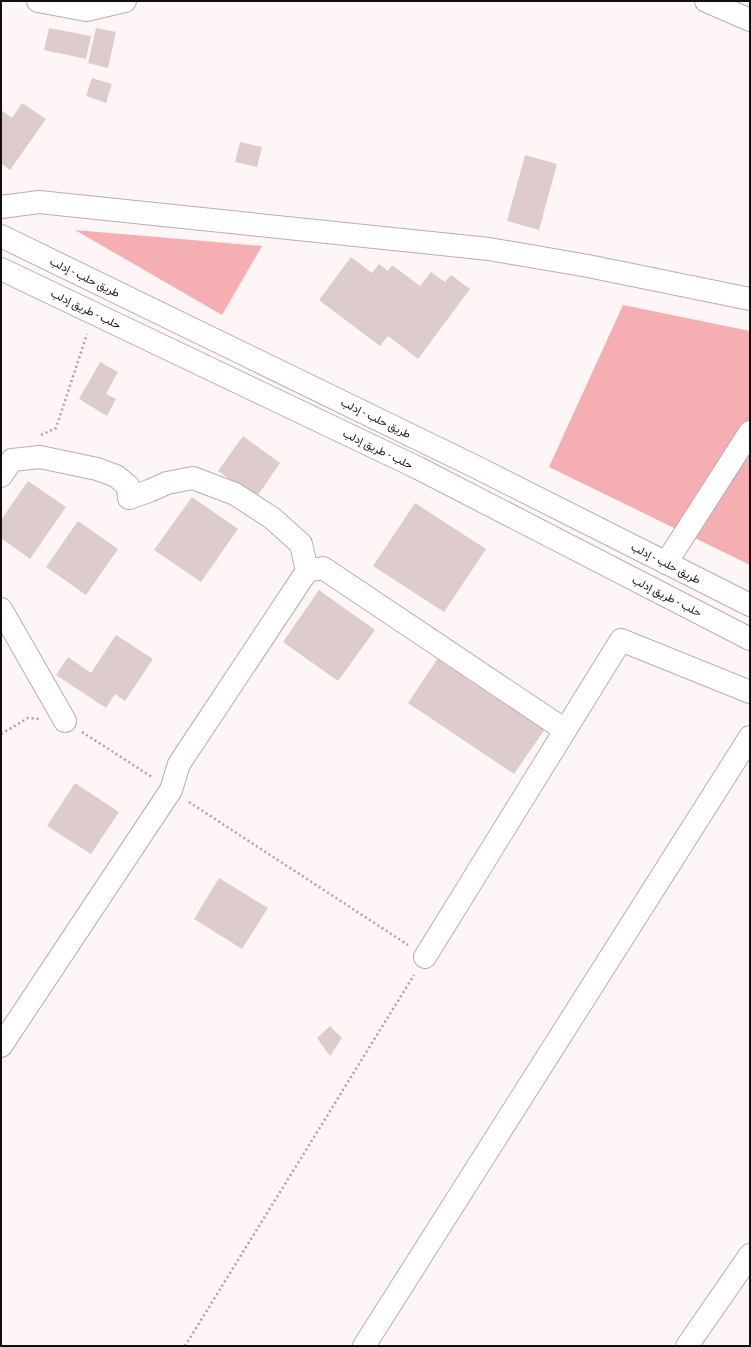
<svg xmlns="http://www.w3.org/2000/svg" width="751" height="1347" viewBox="0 0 751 1347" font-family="Ubuntu,Vazirmatn,sans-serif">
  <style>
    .green { fill: #f5afb2 }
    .building { fill: #decccd }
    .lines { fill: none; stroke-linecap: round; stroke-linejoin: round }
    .minor-casing { stroke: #bdabac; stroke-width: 24 }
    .highway-casing { stroke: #bdabac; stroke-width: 24 }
    .path { stroke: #aaa3a3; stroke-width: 2.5; stroke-dasharray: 2 3; stroke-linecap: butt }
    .minor { stroke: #fff; stroke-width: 22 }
    .highway { stroke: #fff; stroke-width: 22 }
    .labels { text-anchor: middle; stroke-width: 3; stroke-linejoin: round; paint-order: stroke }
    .street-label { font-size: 11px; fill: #140f0f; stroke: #fff }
  </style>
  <rect width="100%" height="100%" fill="#fef6f6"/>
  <!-- green -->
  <g class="green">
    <path d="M75,230L262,246L222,315Z"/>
    <path d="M623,305L750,331V565L549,467Z"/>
  </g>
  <!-- building -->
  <g class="building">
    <path d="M49,28L91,36L86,59L44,50Z"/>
    <path d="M96,28L116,32L108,68L88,63Z"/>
    <path d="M92,78L112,84L106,103L86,96Z"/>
    <path d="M22,103L46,119L10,170L1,163V110L12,118Z"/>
    <path d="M240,142L262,147L257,167L235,162Z"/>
    <path d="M525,155L557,164L539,230L507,221Z"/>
    <path d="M351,257L372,273L379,264L388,271L392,265L420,286L431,272L445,282L451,275L470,289L418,359L388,336L380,346L319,300Z"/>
    <path d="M100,362L118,372L106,394L116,399L107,416L79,399Z"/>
    <path d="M243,436L280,463L256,498L218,471Z"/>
    <path d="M28,481L66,507L30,559L1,538V520Z"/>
    <path d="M192,497L238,529L201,582L154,550Z"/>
    <path d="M415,503L486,549L444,612L373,566Z"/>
    <path d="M78,521L118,549L86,595L46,567Z"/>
    <path d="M319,590L375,630L338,681L283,642Z"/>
    <path d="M116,635L153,659L125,701L115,694L106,708L56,675L68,657L91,673Z"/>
    <path d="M438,658L545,729L514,774L408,703Z"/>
    <path d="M75,783L119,812L91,854L47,826Z"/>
    <path d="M219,878L268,908L242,949L194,919Z"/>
    <path d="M330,1026L342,1038L330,1056L317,1038Z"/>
  </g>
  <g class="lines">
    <defs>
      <g id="minor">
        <path d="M38,1L86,10L125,1"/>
        <path d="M706,1L750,20"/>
        <path d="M1,207L39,202L489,249L588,266L750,299"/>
        <path d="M1,476L12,460L40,457L97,469L116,476L128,486L129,498L149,491L167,483L193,478L235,494L272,518L301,544L307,571"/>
        <path d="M666,563L750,432"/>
        <path d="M1,609L65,721"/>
        <path d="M425,957L621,640L750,692"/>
        <path d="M1,1046L171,790L179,764L307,571L323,568L565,730"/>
        <path d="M364,1346L750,737"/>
        <path d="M687,1346L750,1255"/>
      </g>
      <g id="highway">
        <path d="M1,236L476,467L750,605"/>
        <path d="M1,269L418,468L750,639"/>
      </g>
    </defs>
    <!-- minor casing -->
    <use href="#minor" class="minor-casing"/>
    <!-- highway casing -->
    <use href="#highway" class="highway-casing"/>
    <!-- path -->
    <g class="path">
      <path d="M41,435L56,428L87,334"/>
      <path d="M82,732L152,777"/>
      <path d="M1,734L28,718L39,719"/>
      <path d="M189,802L408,945"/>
      <path d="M185,1346L414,975"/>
    </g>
    <!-- minor -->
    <use href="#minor" class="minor"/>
    <!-- highway -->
    <use href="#highway" class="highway"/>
  </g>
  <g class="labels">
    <!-- street labels -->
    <g class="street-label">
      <text transform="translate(85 277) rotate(26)" y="4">طريق حلب - إدلب</text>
      <text transform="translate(86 309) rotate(26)" y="4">حلب - طريق إدلب</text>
      <text transform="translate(376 418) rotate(26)" y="4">طريق حلب - إدلب</text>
      <text transform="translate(378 449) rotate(26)" y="4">حلب - طريق إدلب</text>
      <text transform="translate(666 563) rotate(27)" y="4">طريق حلب - إدلب</text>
      <text transform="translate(667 596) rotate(27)" y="4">حلب - طريق إدلب</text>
    </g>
  </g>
  <!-- border -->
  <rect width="751" height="1347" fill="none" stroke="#140f0f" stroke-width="4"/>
</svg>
